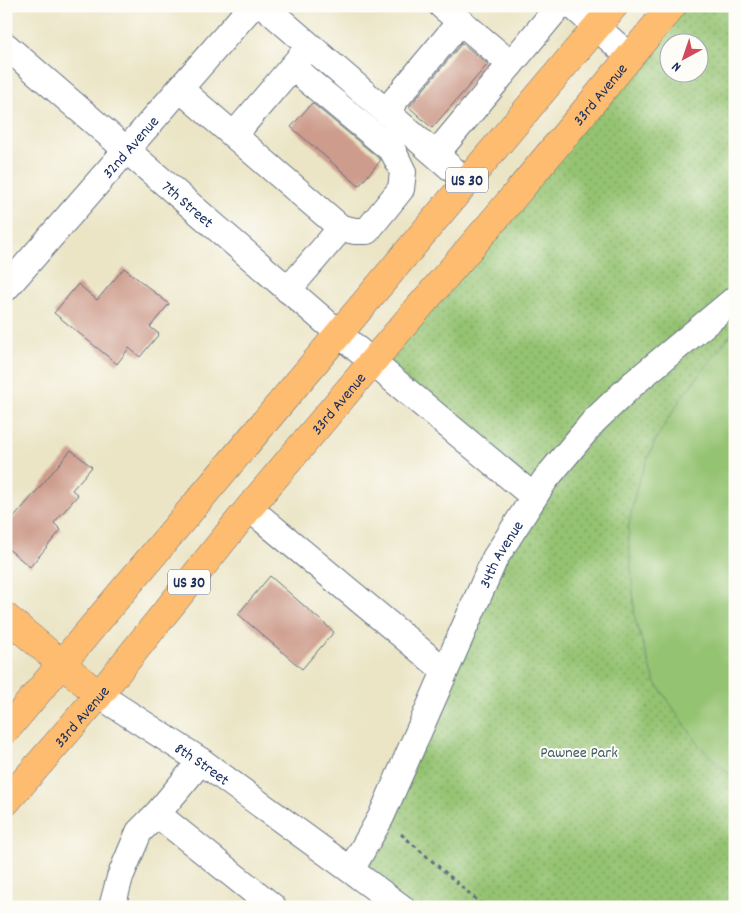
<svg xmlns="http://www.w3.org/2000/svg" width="741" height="913" viewBox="0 0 741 913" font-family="Dekko,sans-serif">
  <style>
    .park { fill: url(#park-dots); stroke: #587968; fill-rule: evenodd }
    .pitch { fill: #94c371; stroke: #587968 }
    .building { fill: #cd9c8c }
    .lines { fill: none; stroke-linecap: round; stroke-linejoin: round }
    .minor-casing { stroke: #646f82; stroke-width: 28 }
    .major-casing { stroke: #646f82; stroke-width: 29 }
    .highway-casing { stroke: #646f82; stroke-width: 29 }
    .path { stroke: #646f82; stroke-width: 3; stroke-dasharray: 4 4; stroke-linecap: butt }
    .minor { stroke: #fff; stroke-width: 26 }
    .major { stroke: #fdbc70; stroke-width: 28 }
    .highway { stroke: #fdbc70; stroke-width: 28 }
    .labels { text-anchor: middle; stroke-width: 4; stroke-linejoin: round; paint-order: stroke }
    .shield { fill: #fdfcf7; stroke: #5f6c8c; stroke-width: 1 }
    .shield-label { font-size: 15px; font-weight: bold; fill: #1b2f5e }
    .street-label { font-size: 16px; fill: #1b2f5e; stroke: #fdfcf7 }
    .park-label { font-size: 16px; fill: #3f5b64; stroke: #fdfcf7 }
  </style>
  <defs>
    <pattern id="park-dots" width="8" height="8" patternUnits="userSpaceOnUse" patternTransform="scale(1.25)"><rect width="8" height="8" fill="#94c371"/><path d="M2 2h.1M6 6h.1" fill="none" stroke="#789f60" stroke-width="1.8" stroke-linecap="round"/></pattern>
  </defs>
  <rect width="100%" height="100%" fill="#fdfcf7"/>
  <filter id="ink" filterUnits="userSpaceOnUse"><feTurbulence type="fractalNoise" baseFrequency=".02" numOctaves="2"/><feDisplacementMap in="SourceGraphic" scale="10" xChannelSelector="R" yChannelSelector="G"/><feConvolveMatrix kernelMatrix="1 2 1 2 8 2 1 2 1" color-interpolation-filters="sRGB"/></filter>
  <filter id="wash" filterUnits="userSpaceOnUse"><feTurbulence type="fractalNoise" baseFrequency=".0096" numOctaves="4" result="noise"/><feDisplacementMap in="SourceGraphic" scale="20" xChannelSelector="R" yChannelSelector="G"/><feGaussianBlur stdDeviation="1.12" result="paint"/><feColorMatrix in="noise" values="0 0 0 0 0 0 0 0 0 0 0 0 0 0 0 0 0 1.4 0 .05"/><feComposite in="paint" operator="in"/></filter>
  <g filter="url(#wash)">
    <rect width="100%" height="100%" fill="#ebe5c6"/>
    <!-- park -->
    <path class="park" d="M672,6H735V907H401L351,870L534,497L372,362ZM668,42H698V72H668Z"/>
    <!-- pitch -->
    <path class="pitch" d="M735,329V780L700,746L655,682L635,619L628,530L637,485L656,439L682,397Z"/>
    <g id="blocks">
      <!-- building -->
      <g class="building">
        <path d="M462,43L488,64L432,128L409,107Z"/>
        <path d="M312,103L381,160L359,186L291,127Z"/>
        <path d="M124,268L169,304L150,327L159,334L140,357L129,348L117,364L54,313L78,284L97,300Z"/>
        <path d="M71,450L92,467L72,490L78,495L54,523L61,530L30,567L6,547V527Z"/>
        <path d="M270,576L334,632L302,669L238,614Z"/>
      </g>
    </g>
  </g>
  <g filter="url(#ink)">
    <use href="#blocks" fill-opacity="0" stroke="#646f82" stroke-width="1"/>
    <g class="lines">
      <defs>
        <g id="minor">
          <path d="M264,6L466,181"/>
          <path d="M442,6L511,64"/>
          <path d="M573,6L630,57"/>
          <path id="s1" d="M6,46L372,362L534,497"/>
          <path d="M180,89L341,228L355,231H367L401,189L403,172L393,151L292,67"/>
          <path d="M386,111L460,22"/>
          <path d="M234,135L303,54"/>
          <path d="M436,154L559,6"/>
          <path id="s2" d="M6,288L252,6"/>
          <path d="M288,290L341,228"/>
          <path d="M249,508L445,671"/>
          <path id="s3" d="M99,695L201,761L401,907"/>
          <path d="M157,814L273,907"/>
          <path id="s4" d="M351,870L381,817L495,558L545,480L594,421L634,383L735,299"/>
          <path d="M112,907L120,877L139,832L157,814L201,761"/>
        </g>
        <path id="major" d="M6,617L99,695"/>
        <g id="highway">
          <path d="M6,730L614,6"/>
          <path id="s5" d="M6,802L99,695L249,508L372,362L501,212L672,6"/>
        </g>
      </defs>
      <!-- minor casing -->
      <use href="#minor" class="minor-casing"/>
      <!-- major casing -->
      <use href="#major" class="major-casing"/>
      <!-- highway casing -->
      <use href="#highway" class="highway-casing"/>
      <!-- path -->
      <path class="path" d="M401,834L485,907"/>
      <!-- minor -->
      <use href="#minor" class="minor"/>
      <!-- major -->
      <use href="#major" class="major"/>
      <!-- highway -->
      <use href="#highway" class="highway"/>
    </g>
  </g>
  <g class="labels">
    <!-- shield labels -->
    <g class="shield">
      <rect x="446" y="167.5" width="42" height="25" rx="4"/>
      <rect x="168" y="569.5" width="42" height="25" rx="4"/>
    </g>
    <g class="shield-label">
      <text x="467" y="185">US 30</text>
      <text x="189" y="587">US 30</text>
    </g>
    <!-- street labels -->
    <g class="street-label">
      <text dy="6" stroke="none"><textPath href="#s5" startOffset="924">33rd Avenue</textPath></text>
      <text dy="6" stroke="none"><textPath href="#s2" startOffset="188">32nd Avenue</textPath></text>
      <text dy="6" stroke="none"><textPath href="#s1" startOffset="241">7th Street</textPath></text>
      <text dy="6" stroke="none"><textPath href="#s5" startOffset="519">33rd Avenue</textPath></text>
      <text dy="6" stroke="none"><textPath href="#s4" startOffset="350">34th Avenue</textPath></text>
      <text dy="6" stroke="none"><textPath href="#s5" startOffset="114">33rd Avenue</textPath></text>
      <text dy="6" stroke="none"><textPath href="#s3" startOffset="124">8th Street</textPath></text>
    </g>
    <!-- park labels -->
    <g class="park-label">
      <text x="579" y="757">Pawnee Park</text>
    </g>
  </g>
  <!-- margin -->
  <rect width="741" height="913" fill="none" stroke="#fdfcf7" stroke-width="25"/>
  <!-- north arrow -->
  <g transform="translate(684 58) rotate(220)"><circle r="24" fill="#fdfcf7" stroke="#a3aaba"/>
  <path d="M0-4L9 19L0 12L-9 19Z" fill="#d1495b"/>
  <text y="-8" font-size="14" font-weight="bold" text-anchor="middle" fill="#1b2f5e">N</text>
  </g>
</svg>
